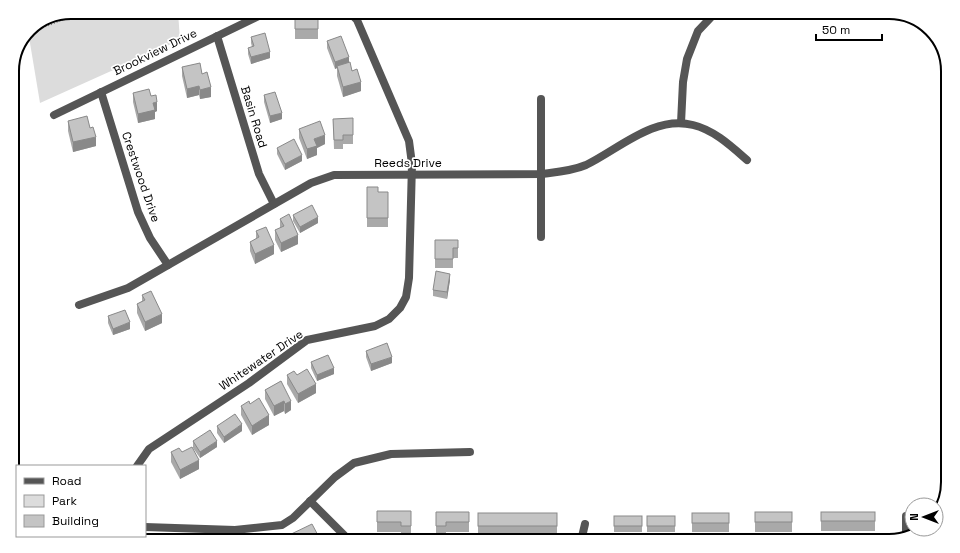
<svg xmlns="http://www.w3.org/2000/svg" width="960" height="553" viewBox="0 0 960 553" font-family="'Space Grotesk',sans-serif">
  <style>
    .green { fill: #dcdcdc }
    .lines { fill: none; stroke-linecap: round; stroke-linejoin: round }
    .path { stroke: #777; stroke-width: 1.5; stroke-dasharray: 1 2; stroke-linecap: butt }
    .street { stroke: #555; stroke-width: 8 }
    .wall { fill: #a9a9a9 }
    .shaded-wall { fill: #898989 }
    .building { fill: #c4c4c4; stroke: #898989 }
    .labels { text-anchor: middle; stroke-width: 3.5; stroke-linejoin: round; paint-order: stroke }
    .street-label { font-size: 12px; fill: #000; stroke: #fff }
    .rim { fill: none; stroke: #000; stroke-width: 2 }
  </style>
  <rect width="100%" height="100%" fill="#fff"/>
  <!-- green -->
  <path class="green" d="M71,12H178L180,40L40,103L28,31L29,29Z"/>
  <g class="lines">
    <!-- path -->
    <path class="path" d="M37,30L82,12"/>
    <!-- street -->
    <g class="street">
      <path d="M217,36L259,174L274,204"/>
      <path d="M101,92L138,212L150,238L168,265"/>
      <path d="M541,99V237"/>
      <path d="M54,115L267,12"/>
      <path d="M681,123L683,82L687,59L698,31L716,12"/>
      <path d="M79,305L128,288L311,183L334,175L541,174C557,172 572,171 586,165C619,149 654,115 693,125C714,130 731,146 747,160"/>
      <path d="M137,466L149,449L249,383L307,340L375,326L389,319L400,308L406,297L409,278L412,164L409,141L357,20L349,12"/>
      <path d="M310,501L350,541"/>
      <path d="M906,516V537"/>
      <path d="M145,527L235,530L282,525L293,518L335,477L354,463L391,454L470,452"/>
      <path d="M128,541V536"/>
      <path d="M581,541L585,524"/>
    </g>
  </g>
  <!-- wall -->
  <g class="wall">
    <path d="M295,13L318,14V39H295Z"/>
    <path d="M251,37L270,58L251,64L248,54V48L252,47L251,43Z"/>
    <path d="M327,41L349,63L361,91L343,97L337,76V68L335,69L327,48Z"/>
    <path d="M182,67L202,74L211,97L200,99L199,95L187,98L182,76Z"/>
    <path d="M133,93L151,96L157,111L155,112V119L138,123L133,102Z"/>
    <path d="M264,95L282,119L270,123L264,102Z"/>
    <path d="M333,119L353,135V144H343V149H334Z"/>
    <path d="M68,121L90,128L96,146L73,152L68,131Z"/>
    <path d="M299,129L325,144L317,148V155L307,159L299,138Z"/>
    <path d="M277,148L302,161L285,170L277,154Z"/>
    <path d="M367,187L378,192H388V227H367Z"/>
    <path d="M293,215L318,223L300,233L293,221Z"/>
    <path d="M280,219L298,244L281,252L275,240V230L280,228Z"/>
    <path d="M256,231L274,254L255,264L250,251V242L256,239Z"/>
    <path d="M435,240H458V258H453V268H435Z"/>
    <path d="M450,280L447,299L433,296V290Z"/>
    <path d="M142,295L162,323L145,331L137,313V304L142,301Z"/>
    <path d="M108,316L130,329L113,335L108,323Z"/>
    <path d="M366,351L392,363L371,371L366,357Z"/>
    <path d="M311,362L334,374L317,381L311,368Z"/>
    <path d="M287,375H297L316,393L298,403L287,384Z"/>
    <path d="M281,381L291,410L285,414L284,411L274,416L265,399V390Z"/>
    <path d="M250,404L269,425L252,435L241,415V406Z"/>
    <path d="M217,426L242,431L224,443L217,433Z"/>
    <path d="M193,441L217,447L200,458L193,448Z"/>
    <path d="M171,452H182L199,469L180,479L171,462Z"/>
    <path d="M377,511H411V536H401V532H377Z"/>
    <path d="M436,512H469V532H446V536H436Z"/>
    <rect x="755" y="512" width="37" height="20"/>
    <rect x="821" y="512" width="54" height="19"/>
    <rect x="478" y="513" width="79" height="22"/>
    <rect x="692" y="513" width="37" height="19"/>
    <rect x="614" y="516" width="28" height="16"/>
    <rect x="647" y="516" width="28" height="16"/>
  </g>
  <!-- shaded-wall -->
  <g class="shaded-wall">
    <path d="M270,52V58L251,64V57Z"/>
    <path d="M349,57V63L337,66V68L335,69V62Z"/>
    <path d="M361,82V91L343,97V87Z"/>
    <path d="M199,86V95L187,98V89Z"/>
    <path d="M211,87V97L200,99V90Z"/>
    <path d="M157,102V111L155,112V119L138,123V114L153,103Z"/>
    <path d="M282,113V119L270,123V116Z"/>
    <path d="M325,135V144L317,148V155L307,159V149L314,139Z"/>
    <path d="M96,137V146L73,152V142Z"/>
    <path d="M302,155V161L285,170V164Z"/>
    <path d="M318,217V223L300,233V227Z"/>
    <path d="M298,235V244L281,252V243Z"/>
    <path d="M274,245V254L255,264V254Z"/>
    <path d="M450,274V280L447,299V292Z"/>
    <path d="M162,314V323L145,331V322Z"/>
    <path d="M130,322V329L113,335V329Z"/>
    <path d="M392,357V363L371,371V364Z"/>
    <path d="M334,368V374L317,381V375Z"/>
    <path d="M316,384V393L298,403V394Z"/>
    <path d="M284,401V411L274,416V406Z"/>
    <path d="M291,401V410L285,414V404Z"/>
    <path d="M269,415V425L252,435V426Z"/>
    <path d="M242,424V431L224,443V437Z"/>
    <path d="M217,441V447L200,458V452Z"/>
    <path d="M199,460V469L180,479V470Z"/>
  </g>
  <!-- building -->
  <g class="building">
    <path d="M295,13L318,14V29H295Z"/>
    <path d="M265,33L270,52L251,57L248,48L254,46L251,37Z"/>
    <path d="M341,36L349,57L335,62L327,41Z"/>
    <path d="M350,62L352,71L357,69L361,82L343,87L337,66Z"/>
    <path d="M200,63L202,74L207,72L211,87L200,90L199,86L187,89L182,67Z"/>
    <path d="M149,89L151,96L156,95L157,102L153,103L155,110L138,114L133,93Z"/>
    <path d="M275,92L282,113L270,116L264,95Z"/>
    <path d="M87,116L90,128L93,127L96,137L73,142L68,121Z"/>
    <path d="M353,118V135H343V140H334L333,119Z"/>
    <path d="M320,121L325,135L314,139L317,146L307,149L299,129Z"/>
    <path d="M294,139L302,155L285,164L277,148Z"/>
    <path d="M367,187H378V192H388V218H367Z"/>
    <path d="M312,205L318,217L300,227L293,215Z"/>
    <path d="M289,214L298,235L281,243L275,230L284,226L280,219Z"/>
    <path d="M266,227L274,245L255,254L250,242L259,237L256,231Z"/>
    <path d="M435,240H458V248H453V259H435Z"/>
    <path d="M436,271L450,274L447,292L433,290Z"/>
    <path d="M151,291L162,314L145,322L137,304L145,300L142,295Z"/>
    <path d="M125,310L130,322L113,329L108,316Z"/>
    <path d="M387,343L392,357L371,364L366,351Z"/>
    <path d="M328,355L334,368L317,375L311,362Z"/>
    <path d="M307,369L316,384L298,394L287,375L294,371L297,375Z"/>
    <path d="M281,381L291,401L285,404L284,401L274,406L265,390Z"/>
    <path d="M259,398L269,415L252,426L241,406L249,401L250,404Z"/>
    <path d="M235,414L242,424L224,437L217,426Z"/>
    <path d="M210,430L217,441L200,452L193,441Z"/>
    <path d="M192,447L199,460L180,470L171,452L179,448L182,452Z"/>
    <path d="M377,511H411V526H401V522H377Z"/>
    <path d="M436,512H469V522H446V526H436Z"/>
    <rect x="755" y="512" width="37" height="10"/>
    <rect x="821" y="512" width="54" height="9"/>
    <rect x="478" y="513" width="79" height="13"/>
    <rect x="692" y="513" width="37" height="10"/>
    <rect x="614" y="516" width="28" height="10"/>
    <rect x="647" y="516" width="28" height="10"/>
    <path d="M312,524L321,541H287L285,537Z"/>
    <path d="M262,540L272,541H262Z"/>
  </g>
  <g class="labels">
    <!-- street labels -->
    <g class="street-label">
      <text transform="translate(155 52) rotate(-26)" y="4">Brookview Drive</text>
      <text transform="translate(254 117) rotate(73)" y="4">Basin Road</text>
      <text x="408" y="167">Reeds Drive</text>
      <text transform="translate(141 177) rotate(71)" y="4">Crestwood Drive</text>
      <text transform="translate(261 360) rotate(-34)" y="4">Whitewater Drive</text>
    </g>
  </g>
  <!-- crop -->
  <path d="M0 0H960V553H0ZM71 19H889A52 52 0 0 1 941 71V482A52 52 0 0 1 889 534H71A52 52 0 0 1 19 482V71A52 52 0 0 1 71 19Z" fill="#fff" fill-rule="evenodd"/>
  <path class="rim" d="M71 19H889A52 52 0 0 1 941 71V482A52 52 0 0 1 889 534H71A52 52 0 0 1 19 482V71A52 52 0 0 1 71 19Z"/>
  <!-- legend -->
  <rect x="16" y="465" width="130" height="72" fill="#ffffff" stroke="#999999"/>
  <rect x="24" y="478" width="20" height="6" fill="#555555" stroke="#999999"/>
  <text x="52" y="485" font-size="12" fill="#000000">Road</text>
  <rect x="24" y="495" width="20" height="12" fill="#dcdcdc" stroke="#999999"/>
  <text x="52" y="505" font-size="12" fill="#000000">Park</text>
  <rect x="24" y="515" width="20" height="12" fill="#c4c4c4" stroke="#999999"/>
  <text x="52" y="525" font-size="12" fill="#000000">Building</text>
  <!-- north arrow -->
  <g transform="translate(924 517) rotate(270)"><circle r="19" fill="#ffffff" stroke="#999999"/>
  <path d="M0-3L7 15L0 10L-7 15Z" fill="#000000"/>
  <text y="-6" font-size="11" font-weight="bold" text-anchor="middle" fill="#000000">N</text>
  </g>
  <!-- scale -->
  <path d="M816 34v6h66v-6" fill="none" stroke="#000000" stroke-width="2"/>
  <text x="822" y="34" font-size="12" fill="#000000" stroke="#ffffff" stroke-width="3" paint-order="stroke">50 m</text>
</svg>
